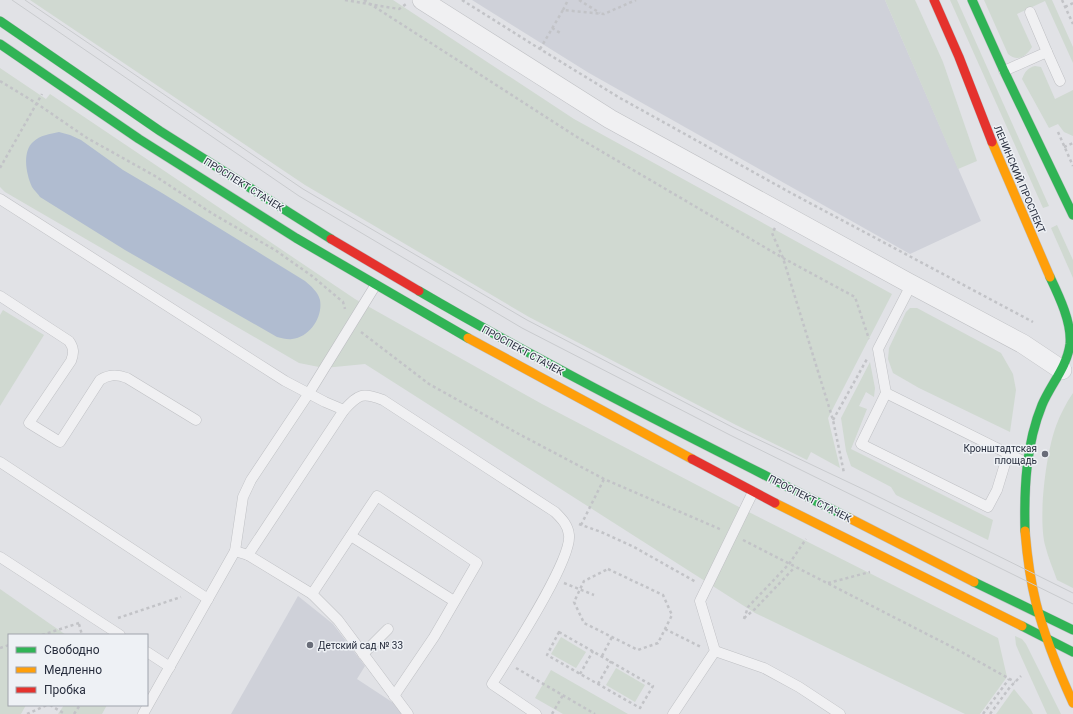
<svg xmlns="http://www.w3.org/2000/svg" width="1073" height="714" viewBox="0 0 1073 714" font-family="Roboto,sans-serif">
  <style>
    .built { fill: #cfd1d9 }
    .green { fill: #d0d9d1 }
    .water { fill: #b0bcd0 }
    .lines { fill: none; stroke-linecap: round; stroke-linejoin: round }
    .lane-casing { stroke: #bfc0c4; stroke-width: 11 }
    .street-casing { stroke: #bfc0c4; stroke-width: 20 }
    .fast-casing { stroke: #bebfc3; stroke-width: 10 }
    .slow-casing { stroke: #bebfc3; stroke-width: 10 }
    .jam-casing { stroke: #bebfc3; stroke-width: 10 }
    .path { stroke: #c2c3c7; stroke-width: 2.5; stroke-dasharray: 3 3; stroke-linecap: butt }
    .lane { stroke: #f0f0f2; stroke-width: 10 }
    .street { stroke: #f0f0f2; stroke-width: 19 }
    .fast { stroke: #30b455; stroke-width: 9 }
    .slow { stroke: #ff9f0a; stroke-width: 9 }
    .jam { stroke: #e5322d; stroke-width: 9 }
    .tram { stroke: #c9cbce; stroke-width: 1 }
    .poi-dot { fill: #696d79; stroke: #eef1f5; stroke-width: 1.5 }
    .labels { text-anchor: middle; stroke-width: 3; stroke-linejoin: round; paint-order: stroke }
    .street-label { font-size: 10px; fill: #282e3e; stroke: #eef1f5 }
    .poi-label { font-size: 10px; fill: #282e3e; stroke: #eef1f5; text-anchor: end }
  </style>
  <rect width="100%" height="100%" fill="#e1e2e6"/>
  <!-- built -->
  <g class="built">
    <path d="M472,0H885L981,221L910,254L589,73Z"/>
    <path d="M298,596L333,624L365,666L357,679L395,704L403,714H231Z"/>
  </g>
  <!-- green -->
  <g class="green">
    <path d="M30,0H393L574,119L892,294L828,418L840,468L811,452L807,460L736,425L529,317L305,185Z"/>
    <path d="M885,0H915L943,62L977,161L958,169Z"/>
    <path d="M950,0H957L1049,206L1043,208Z"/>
    <path d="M984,0H1052L1073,47V63L1045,1L1017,14L1032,47C1026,57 1017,62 1008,54Z"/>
    <path d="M1035,66L1041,67L1055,99L1073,90V136L1064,132L1058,124L1049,128L1022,79C1025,72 1027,68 1035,66Z"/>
    <path d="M0,68L46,99L50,94L355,299L542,404L739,507L998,638L1007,677L980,714H965L755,613L365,364L324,368L299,363L5,192L0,187Z"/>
    <path d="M1057,225L1073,260V278L1051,228Z"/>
    <path d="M910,308H917L1001,353L1013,374L1016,390L1010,432L919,388L893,373L888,359L889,348L906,312Z"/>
    <path d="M3,310L44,335L0,406V315Z"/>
    <path d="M870,362L875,388L874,397L866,392L859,406L867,409L851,449L993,520L988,540L896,495L891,487L851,466L846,451L841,418Z"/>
    <path d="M1073,393V588L1057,580C1053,569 1048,557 1045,545C1038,517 1046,453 1056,426C1060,415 1066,403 1073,393Z"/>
    <path d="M0,589L66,635H9V705H26L21,714H0Z"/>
    <path d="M1015,636L1022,639L1026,644L1061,714H1047L1019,652L1016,645Z"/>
    <path d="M561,637L586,652L576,668L551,654Z"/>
    <path d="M616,668L645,685L635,702L606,685Z"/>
    <path d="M551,670L628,714H563L535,698Z"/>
    <path d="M1014,689L1031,710L1033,714H996Z"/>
    <path d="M64,705H107L102,714H58Z"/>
  </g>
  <!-- water -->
  <path class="water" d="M59,132L70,135L81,140L123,170L162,193L305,281C311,286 318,292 320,300C323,317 310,337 292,339C288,340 282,338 277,337L125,250L40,197C38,194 34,190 32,187C26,174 22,152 33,142C40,135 50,134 59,132Z"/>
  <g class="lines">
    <defs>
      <g id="lane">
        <path d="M1030,12L1047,52"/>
        <path d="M1004,71L1047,52L1060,81"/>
        <path d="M0,199L285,381L325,402L344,410C359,394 362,392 383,400L555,512C562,519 568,525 569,535C572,561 508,658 492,684L536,714"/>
        <path d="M911,285L878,349L886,393L861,444L988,507L997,490L1008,454"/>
        <path d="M0,296L69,341C74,348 74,353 71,361L29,423L60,442L100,380C109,374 117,374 127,378L196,420"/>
        <path d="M886,393L1027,463"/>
        <path d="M0,462L208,599"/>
        <path d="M351,536L454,601"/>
        <path d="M235,551L248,555L312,594L338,620L408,714"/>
        <path d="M248,555L344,410"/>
        <path d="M0,557L120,635"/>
        <path d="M312,594L377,496L477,563L434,637L394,696"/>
        <path d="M715,651L764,668L799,687L840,714"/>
        <path d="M147,652L170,667"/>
        <path d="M363,654L388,629"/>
        <path d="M143,714L235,551L243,497L251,480L309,393L375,286"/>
        <path d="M673,714L715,651L700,601L753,492"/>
      </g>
      <path id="street" d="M422,0L610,119L907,282L1023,344L1062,370"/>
      <g id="fast">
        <path d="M972,0L1004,71L1073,215"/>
        <path d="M0,21L160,131L331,239"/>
        <path d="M0,44L139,139L296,238L468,338"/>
        <path d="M419,291C559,373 704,444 849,518"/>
        <path d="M1025,531C1024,488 1026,444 1042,405C1051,384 1067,367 1070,344C1072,323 1059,296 1050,277"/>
        <path d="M974,582L1073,630"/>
        <path d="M1022,626L1073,652"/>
      </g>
      <g id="slow">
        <path d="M992,142L1050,277"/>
        <path d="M468,338L692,459"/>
        <path d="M775,503L1022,626"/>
        <path d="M849,518L974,582"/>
        <path d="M1025,531C1027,555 1030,579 1036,603C1045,638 1058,670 1073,703"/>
      </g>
      <g id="jam">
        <path d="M934,0L959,57L992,142"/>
        <path d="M331,239L419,291"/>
        <path d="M692,459L775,503"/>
      </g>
    </defs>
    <!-- lane casing -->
    <use href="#lane" class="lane-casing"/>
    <!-- street casing -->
    <use href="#street" class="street-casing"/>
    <!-- fast casing -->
    <use href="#fast" class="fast-casing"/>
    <!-- slow casing -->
    <use href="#slow" class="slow-casing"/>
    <!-- jam casing -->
    <use href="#jam" class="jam-casing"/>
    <!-- path -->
    <g class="path">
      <path d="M345,0L399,9L406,4"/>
      <path d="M364,0L577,137L783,258L855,297L869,339"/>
      <path d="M462,0L540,49L620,98L791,193L1033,322"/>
      <path d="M579,0L600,13"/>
      <path d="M1062,0L1073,24"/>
      <path d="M1065,7L1073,3"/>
      <path d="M563,10L568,0"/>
      <path d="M552,28L562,34"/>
      <path d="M540,49L563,10L604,14L636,0"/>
      <path d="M0,81L36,103L87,138L155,176L213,214L275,250L312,276L343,302L345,309"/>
      <path d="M1058,132L1073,166"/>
      <path d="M1064,147L1073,143"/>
      <path d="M0,168L42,94"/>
      <path d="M775,228L772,233L783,258L833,420L844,473"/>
      <path d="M361,332L429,384L517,433L604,479L722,530"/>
      <path d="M833,420L867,359"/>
      <path d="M579,524L601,532L634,547L696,582"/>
      <path d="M581,525L604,479"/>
      <path d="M743,540L958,650L1015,682"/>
      <path d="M608,569L663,595L672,615L658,643L638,650L584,623L574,602L584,581Z"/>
      <path d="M564,583L594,595"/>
      <path d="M828,583L870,572"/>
      <path d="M118,618L181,597"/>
      <path d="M744,618L755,609L795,567"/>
      <path d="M744,619L748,607L789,564L806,539"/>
      <path d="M79,624L82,635"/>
      <path d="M665,629L701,647"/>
      <path d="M559,632L653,686L640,708L547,655Z"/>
      <path d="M42,635L79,623"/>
      <path d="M0,648L9,645"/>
      <path d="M602,656L612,637"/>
      <path d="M516,668L595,714"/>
      <path d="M580,674L593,651"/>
      <path d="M598,684L611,661"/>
      <path d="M50,705L65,714"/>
      <path d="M27,714L47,705"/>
      <path d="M74,714L80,705"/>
      <path d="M552,714L563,695"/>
      <path d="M983,714L1009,679"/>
      <path d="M990,714L1010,687L1021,676"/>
    </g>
    <!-- lane -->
    <use href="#lane" class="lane"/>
    <!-- street -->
    <use href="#street" class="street"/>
    <!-- fast -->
    <use href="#fast" class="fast"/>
    <!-- slow -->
    <use href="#slow" class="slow"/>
    <!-- jam -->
    <use href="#jam" class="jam"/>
    <!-- tram -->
    <g class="tram">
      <path d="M12,0L299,196L522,328L730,435L1073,604"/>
      <path d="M25,0L303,189L527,320L734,428L867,491L1073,593"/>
    </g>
  </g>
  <!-- markers -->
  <g class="poi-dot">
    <circle cx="1045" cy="454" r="4"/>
    <circle cx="310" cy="645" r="4"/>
  </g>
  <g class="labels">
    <!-- street labels -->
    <g class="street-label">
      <text transform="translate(1020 179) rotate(67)" y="4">ЛЕНИНСКИЙ ПРОСПЕКТ</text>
      <text transform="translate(244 184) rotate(32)" y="4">ПРОСПЕКТ СТАЧЕК</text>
      <text transform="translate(523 350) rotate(29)" y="4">ПРОСПЕКТ СТАЧЕК</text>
      <text transform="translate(810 498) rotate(27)" y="4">ПРОСПЕКТ СТАЧЕК</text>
    </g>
    <!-- poi labels -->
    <g class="poi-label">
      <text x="1037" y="452">Кронштадтская<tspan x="1037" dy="12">площадь</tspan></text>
      <text x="318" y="649" text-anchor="start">Детский сад № 33</text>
    </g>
  </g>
  <!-- legend -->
  <rect x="8" y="634" width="140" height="72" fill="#eef1f5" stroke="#9fa3ac"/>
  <rect x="16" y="647" width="20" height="6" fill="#30b455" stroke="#9fa3ac"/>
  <text x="44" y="654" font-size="12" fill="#282e3e">Свободно</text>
  <rect x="16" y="667" width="20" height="6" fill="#ff9f0a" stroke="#9fa3ac"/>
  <text x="44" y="674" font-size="12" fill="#282e3e">Медленно</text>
  <rect x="16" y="687" width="20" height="6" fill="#e5322d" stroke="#9fa3ac"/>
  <text x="44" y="694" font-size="12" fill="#282e3e">Пробка</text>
</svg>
